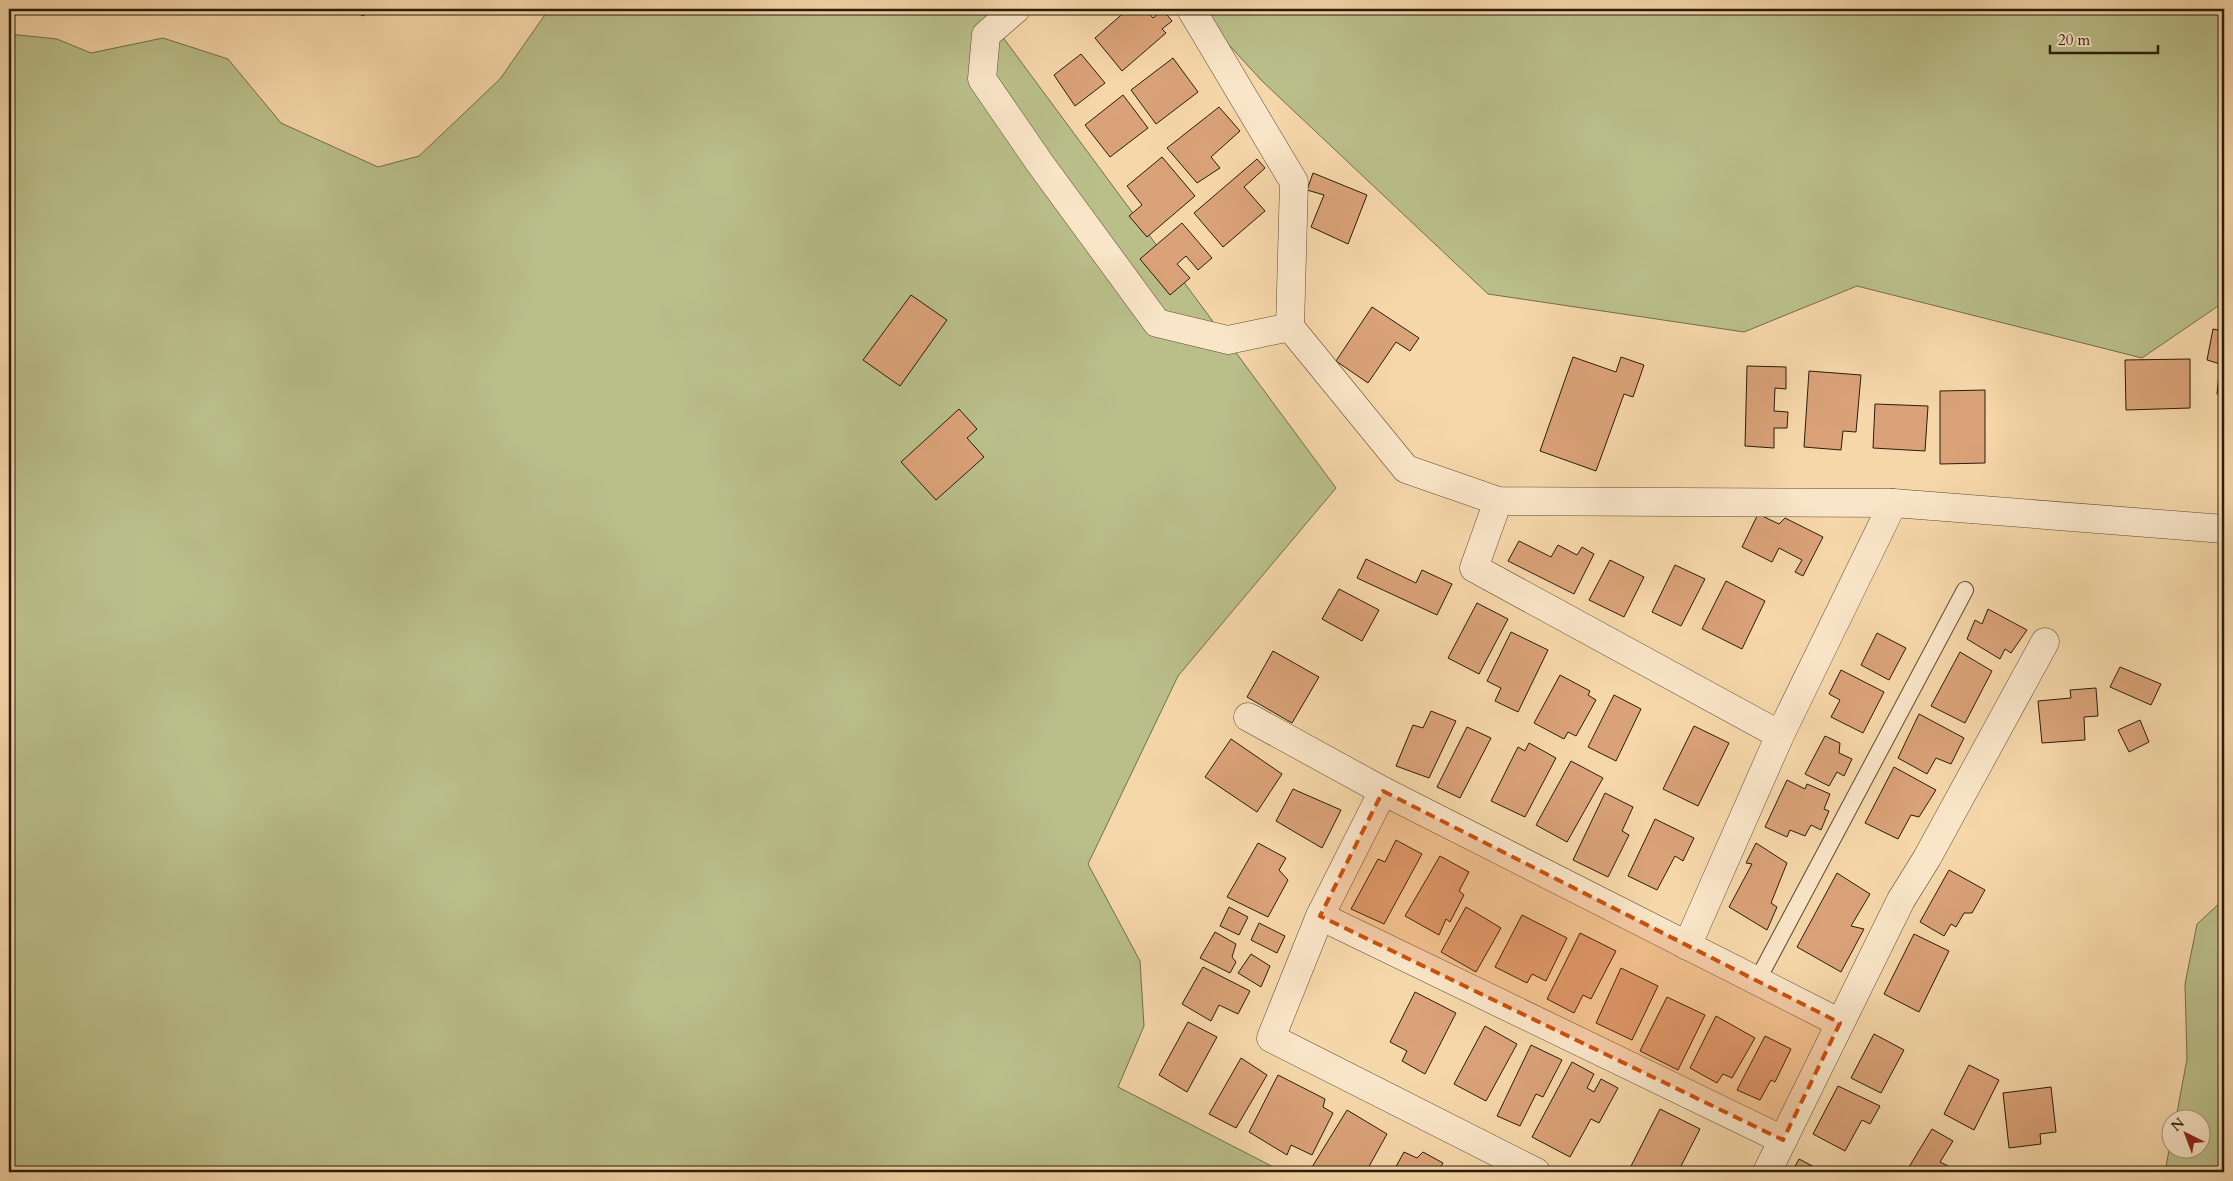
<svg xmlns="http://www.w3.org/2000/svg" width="2233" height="1181" viewBox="0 0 2233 1181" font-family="Cardo,serif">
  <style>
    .green { fill: #babf8a; stroke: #726e4b }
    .building { fill: #daa278; stroke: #2a1c0c }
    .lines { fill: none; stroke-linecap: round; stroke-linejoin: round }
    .service-casing { stroke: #5d4b33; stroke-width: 18 }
    .minor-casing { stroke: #5d4b33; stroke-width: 29 }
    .service { stroke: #f9e5c7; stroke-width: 16 }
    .minor { stroke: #f9e5c7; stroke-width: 28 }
    .marked { fill: #cc500c; fill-opacity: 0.2; stroke: #cc500c; stroke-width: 4; stroke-dasharray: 10 6; stroke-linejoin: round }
  </style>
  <rect width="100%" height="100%" fill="#f6d7a9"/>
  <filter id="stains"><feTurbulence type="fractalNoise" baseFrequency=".004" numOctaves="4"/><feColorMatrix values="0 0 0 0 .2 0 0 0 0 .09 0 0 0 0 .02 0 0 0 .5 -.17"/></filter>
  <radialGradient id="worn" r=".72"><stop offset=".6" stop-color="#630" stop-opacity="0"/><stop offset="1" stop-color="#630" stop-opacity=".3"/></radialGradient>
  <!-- green -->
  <g class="green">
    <path d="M549,9H982L1336,488L1178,676L1088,864L1140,961L1144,1026L1118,1087L1283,1172H9V34L57,39L91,53L163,38L228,59L281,123L378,167L419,156L500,79Z"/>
    <path d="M1196,9H2224V302L2142,358L1857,286L1744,332L1488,294L1262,81Z"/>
    <path d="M2224,869V1172H2165L2170,1145V1148H2200V1118H2176L2187,1059L2185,984L2197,924L2223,900Z"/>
  </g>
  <!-- building -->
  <g class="building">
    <path d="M359,9H378L362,16Z"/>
    <path d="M1128,9H1145L1153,18L1163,10L1172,21L1162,29L1166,33L1122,71L1095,38Z"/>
    <path d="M1081,54L1105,83L1075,106L1054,75Z"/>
    <path d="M1173,58L1198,92L1156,124L1131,90Z"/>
    <path d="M1123,95L1148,128L1110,157L1085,125Z"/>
    <path d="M1219,107L1240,131L1211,157L1220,168L1197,183L1167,148Z"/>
    <path d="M1162,157L1195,196L1147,237L1129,216L1142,205L1127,186Z"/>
    <path d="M1257,159L1265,168L1244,187L1265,211L1223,247L1194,213Z"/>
    <path d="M1313,173L1367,195L1348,244L1311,227L1324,195L1307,190Z"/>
    <path d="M1182,223L1212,258L1198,270L1186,256L1177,264L1190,278L1170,295L1140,259Z"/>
    <path d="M911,295L947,320L900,386L863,360Z"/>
    <path d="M1372,307L1419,338L1410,351L1396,342L1368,383L1336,361Z"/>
    <path d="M2213,329L2224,331V395L2217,394L2220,364L2207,360Z"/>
    <path d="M1573,357L1616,372L1621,357L1644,365L1633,397L1624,394L1596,471L1540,451Z"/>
    <path d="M2190,359V408L2126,410L2125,360Z"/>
    <path d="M1747,366L1786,367V389L1775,388L1774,411L1788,412L1787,428H1774V448L1745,446Z"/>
    <path d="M1809,371L1861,375L1856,432L1843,431L1841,450L1804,447Z"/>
    <path d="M1985,390V463L1940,464V391Z"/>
    <path d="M1875,404L1928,406L1925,451L1873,448Z"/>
    <path d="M959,409L977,429L967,438L984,457L936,500L901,462Z"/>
    <path d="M1758,514L1779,524L1785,518L1823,537L1803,576L1795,572L1802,560L1779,548L1772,562L1742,547Z"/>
    <path d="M1519,541L1551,557L1558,545L1577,555L1582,547L1594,554L1574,594L1508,561Z"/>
    <path d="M1366,559L1416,583L1422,570L1452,584L1437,615L1357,578Z"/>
    <path d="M1610,560L1644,577L1624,617L1589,600Z"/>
    <path d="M1675,565L1705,579L1681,626L1652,612Z"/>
    <path d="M1726,581L1765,601L1742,649L1702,629Z"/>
    <path d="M1339,589L1379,610L1362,641L1322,619Z"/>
    <path d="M1477,603L1508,619L1479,674L1448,658Z"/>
    <path d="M1988,609L2027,630L2011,653L2005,649L2000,659L1967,639L1975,620L1982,624Z"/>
    <path d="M1511,632L1548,650L1518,712L1495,701L1501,688L1487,681Z"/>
    <path d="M1877,633L1906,648L1889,680L1861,665Z"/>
    <path d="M1273,651L1319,677L1292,723L1247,697Z"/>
    <path d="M1960,652L1992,671L1965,723L1931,706Z"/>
    <path d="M2120,667L2161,684L2151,705L2110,687Z"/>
    <path d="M1841,670L1884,692L1863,733L1831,717L1840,700L1829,694Z"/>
    <path d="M1560,675L1590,691L1588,695L1596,700L1576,736L1568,732L1564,739L1534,723Z"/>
    <path d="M2096,688L2098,716L2084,717L2085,740L2042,743L2038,701L2071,698L2070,690Z"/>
    <path d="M1614,695L1641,709L1616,761L1588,747Z"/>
    <path d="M1431,711L1456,721L1429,778L1396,766L1413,725L1423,728Z"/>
    <path d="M1919,714L1964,738L1951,764L1936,758L1927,774L1898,758Z"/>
    <path d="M2140,720L2149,742L2129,752L2118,730Z"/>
    <path d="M1694,726L1729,743L1698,806L1663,789Z"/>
    <path d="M1467,727L1491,738L1460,798L1437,787Z"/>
    <path d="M1825,736L1840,743L1839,753L1852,759L1844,776L1837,772L1829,786L1805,774Z"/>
    <path d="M1231,739L1282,774L1257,812L1205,777Z"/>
    <path d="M1529,743L1556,758L1525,817L1491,801L1518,747L1525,751Z"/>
    <path d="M1571,761L1603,778L1567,842L1536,825Z"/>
    <path d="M1894,767L1936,790L1919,817L1911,815L1898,839L1865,823Z"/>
    <path d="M1787,780L1805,789L1807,784L1830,794L1824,809L1829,811L1821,830L1811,825L1805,836L1790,830L1787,837L1765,827Z"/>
    <path d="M1293,789L1341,810L1322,848L1276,821Z"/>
    <path d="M1605,793L1633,807L1622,831L1629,835L1608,877L1573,860Z"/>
    <path d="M1655,819L1694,838L1683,861L1675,856L1657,890L1628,876Z"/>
    <path d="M1396,840L1422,854L1384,924L1351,909L1378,859L1385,862Z"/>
    <path d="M1258,843L1286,858L1279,870L1288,880L1268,917L1227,897Z"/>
    <path d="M1756,843L1787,863L1771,903L1777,907L1767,930L1729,907L1752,864L1746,863Z"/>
    <path d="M1440,856L1469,872L1459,891L1464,895L1450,922L1446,919L1439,935L1405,916Z"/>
    <path d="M1949,870L1985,890L1972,913H1964L1956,927L1951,924L1944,936L1920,922Z"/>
    <path d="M1837,873L1870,894L1851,926L1864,929L1841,972L1797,947Z"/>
    <path d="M1229,907L1248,917L1239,935L1220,926Z"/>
    <path d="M1466,907L1501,928L1476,972L1441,952Z"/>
    <path d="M1522,915L1567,938L1546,981L1532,974L1527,983L1495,967Z"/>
    <path d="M1259,923L1285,936L1277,953L1251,940Z"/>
    <path d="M1215,932L1236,944L1232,957L1236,962L1230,973L1200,958Z"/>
    <path d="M1580,933L1616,951L1591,999L1583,995L1574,1013L1547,999Z"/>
    <path d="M1914,934L1949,951L1919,1012L1884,994Z"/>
    <path d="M1251,954L1270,966L1261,987L1238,973Z"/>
    <path d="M1203,967L1250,991L1238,1014L1219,1005L1211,1021L1182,1004Z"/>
    <path d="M1621,968L1658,986L1632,1040L1596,1023Z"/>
    <path d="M1415,992L1456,1013L1425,1074L1402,1061L1407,1051L1390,1042Z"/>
    <path d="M1667,997L1705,1015L1678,1070L1640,1051Z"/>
    <path d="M1716,1016L1755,1038L1732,1078L1723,1074L1717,1083L1690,1068Z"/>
    <path d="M1188,1022L1217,1037L1187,1092L1159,1075Z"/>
    <path d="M1485,1026L1517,1044L1486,1101L1454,1084Z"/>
    <path d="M1874,1034L1904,1050L1881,1093L1851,1078Z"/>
    <path d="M1765,1036L1791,1049L1775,1082L1771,1080L1760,1100L1737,1090Z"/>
    <path d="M1531,1045L1562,1060L1543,1097L1536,1094L1520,1126L1497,1116Z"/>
    <path d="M1241,1058L1267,1075L1236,1128L1209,1114Z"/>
    <path d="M1572,1062L1594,1074L1587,1088L1594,1092L1601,1079L1618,1088L1599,1123L1591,1119L1570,1157L1532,1137Z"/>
    <path d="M1969,1065L1999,1080L1974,1130L1944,1114Z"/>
    <path d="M1278,1075L1325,1099L1323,1107L1333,1113L1312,1155L1291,1145L1287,1155L1249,1132Z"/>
    <path d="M1838,1086L1880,1106L1870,1124L1862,1120L1845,1151L1813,1134Z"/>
    <path d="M2051,1087L2056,1132L2040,1134L2041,1144L2009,1148L2003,1093Z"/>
    <path d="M1660,1109L1700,1129L1678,1172H1628Z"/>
    <path d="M1347,1110L1387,1134L1367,1170L1371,1172H1309Z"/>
    <path d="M1932,1129L1953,1141L1940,1162L1950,1167L1947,1172H1919L1909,1167Z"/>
    <path d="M1404,1152L1417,1158L1423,1152L1443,1163L1438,1172H1393Z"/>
    <path d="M1799,1159L1824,1172H1792Z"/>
  </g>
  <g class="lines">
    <defs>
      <path id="service" d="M1757,981L1965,590"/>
      <g id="minor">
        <path d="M1016,9L986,35L982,79L1039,162L1157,323L1228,340L1290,327L1406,469L1498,501L1893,503L2224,529"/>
        <path d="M1191,9L1294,182L1290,327"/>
        <path d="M1498,501L1474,568L1780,735"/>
        <path d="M1248,717L1383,791L1840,1023"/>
        <path d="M1383,791L1320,916L1271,1038L1536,1172"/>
        <path d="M1320,916L1783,1140"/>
        <path d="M1687,946L1780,735L1893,503"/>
        <path d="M1767,1172L1901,900L1927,858L2045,642"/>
      </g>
    </defs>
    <!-- service casing -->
    <use href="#service" class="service-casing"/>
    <!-- minor casing -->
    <use href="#minor" class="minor-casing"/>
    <!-- service -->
    <use href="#service" class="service"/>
    <!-- minor -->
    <use href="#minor" class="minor"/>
  </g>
  <!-- marked area -->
  <path class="marked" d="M1383,791L1840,1023L1783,1140L1320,916Z"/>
  <!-- margin -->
  <rect width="2233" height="1181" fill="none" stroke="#f6d7a9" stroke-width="30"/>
  <rect x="10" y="10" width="2213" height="1161" fill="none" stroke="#2a1c0c" stroke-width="2.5"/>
  <rect x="15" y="15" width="2203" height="1151" fill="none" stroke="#2a1c0c"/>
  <!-- north arrow -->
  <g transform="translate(2186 1134) rotate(318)"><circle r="24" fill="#f9e5c7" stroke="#a6957c"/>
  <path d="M0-4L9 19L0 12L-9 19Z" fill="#8f2418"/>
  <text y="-8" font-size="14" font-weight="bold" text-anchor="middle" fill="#2a1c0c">N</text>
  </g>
  <!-- scale -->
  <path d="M2050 45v8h108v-8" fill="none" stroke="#2a1c0c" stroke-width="2.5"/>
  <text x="2058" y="45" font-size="15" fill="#2a1c0c" stroke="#f9e5c7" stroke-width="4" paint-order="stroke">20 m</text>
  <rect width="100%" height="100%" filter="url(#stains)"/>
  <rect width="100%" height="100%" fill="url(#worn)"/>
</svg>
